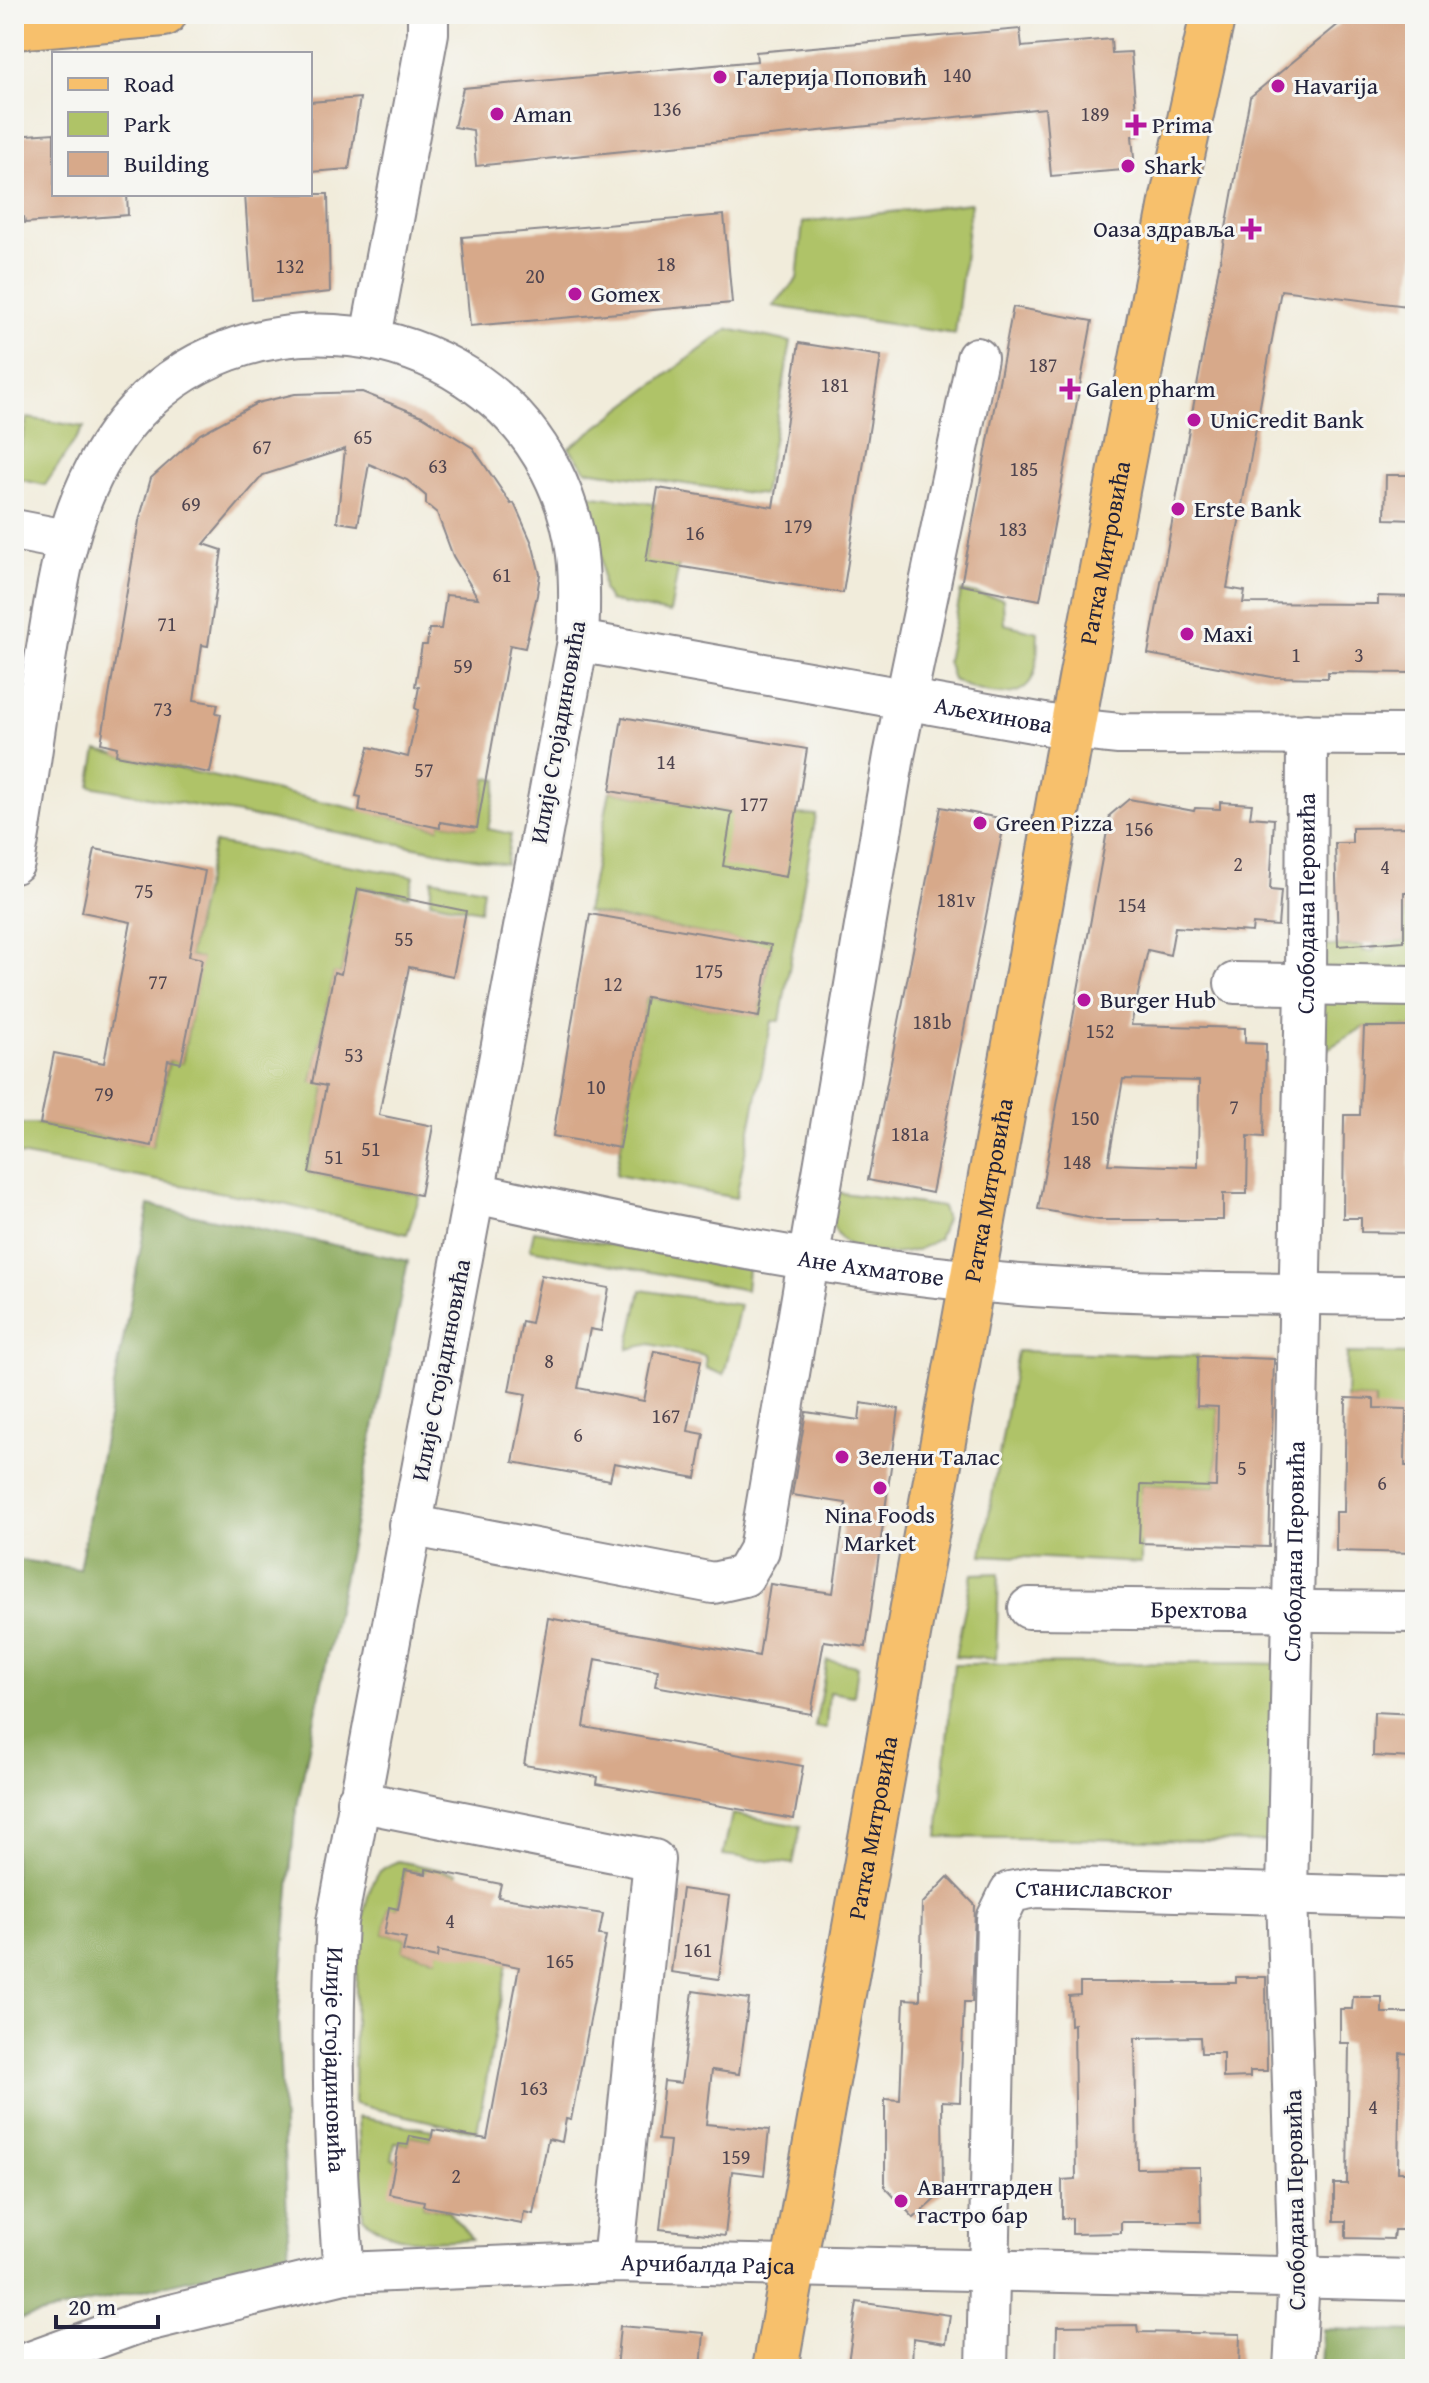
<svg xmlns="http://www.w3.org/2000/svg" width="1429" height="2383" viewBox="0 0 1429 2383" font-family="'Gentium Book Plus',serif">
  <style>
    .green { fill: #afc367; stroke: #687251; stroke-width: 2 }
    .forest { fill: #8ba95c; stroke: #56664c; stroke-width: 2 }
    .building { fill: #d7a98a; fill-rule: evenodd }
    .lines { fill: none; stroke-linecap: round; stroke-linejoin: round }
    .minor-casing { stroke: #8a878b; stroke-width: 44 }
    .major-casing { stroke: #8a878b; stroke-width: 48 }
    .minor { stroke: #fff; stroke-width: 40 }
    .major { stroke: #f7c06c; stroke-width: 44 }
    .poi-dot { fill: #b5179e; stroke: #f6f6f2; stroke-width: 3 }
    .labels { text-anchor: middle; stroke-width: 6; stroke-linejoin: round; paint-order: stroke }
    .number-label { font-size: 20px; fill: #4f444f }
    .poi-label { font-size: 24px; fill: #22223b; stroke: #f6f6f2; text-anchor: start }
    .street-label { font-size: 24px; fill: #22223b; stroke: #f6f6f2 }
  </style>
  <rect width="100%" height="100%" fill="#f6f6f2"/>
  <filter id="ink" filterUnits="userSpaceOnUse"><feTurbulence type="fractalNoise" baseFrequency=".0125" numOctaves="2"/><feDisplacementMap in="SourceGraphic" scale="16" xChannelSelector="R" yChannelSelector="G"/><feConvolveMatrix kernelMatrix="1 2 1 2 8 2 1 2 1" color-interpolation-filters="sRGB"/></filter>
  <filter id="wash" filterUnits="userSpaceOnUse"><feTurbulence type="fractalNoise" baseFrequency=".006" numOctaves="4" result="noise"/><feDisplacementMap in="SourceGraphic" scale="32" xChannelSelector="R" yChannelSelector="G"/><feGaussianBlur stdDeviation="1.8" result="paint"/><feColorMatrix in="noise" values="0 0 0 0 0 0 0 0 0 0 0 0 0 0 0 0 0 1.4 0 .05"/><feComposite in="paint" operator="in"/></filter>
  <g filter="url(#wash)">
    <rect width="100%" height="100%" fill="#f1ecdb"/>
    <!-- green -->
    <g class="green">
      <path d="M971,203L955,334L773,306L797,279L803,222Z"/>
      <path d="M728,329L791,342L763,495L586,470L569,448Z"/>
      <path d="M27,418L84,427L45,485L14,478Z"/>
      <path d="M587,495L655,504L646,560L679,564L670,613L609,601L603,589L600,538Z"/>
      <path d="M961,591L1003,599L1004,624L1038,632C1037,646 1039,670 1030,682C1013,705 972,690 953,680L947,661Z"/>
      <path d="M97,750L439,828L440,822L476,828L487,778L498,780L488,829L511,834L506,864L90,786Z"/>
      <path d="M610,791L732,812L816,815L780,1021H772L736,1198L616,1175L646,997L759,1016L771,946L586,912Z"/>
      <path d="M214,843L414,876L409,896L359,887L341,974L334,973L312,1082L326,1085L309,1173L420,1195L407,1234L283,1204L14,1154V1124H40L152,1146L169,1060L182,1063L201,959L189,956Z"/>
      <path d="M432,879L483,889L480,911L430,901Z"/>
      <path d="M1385,892H1415V975L1322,974L1323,946H1363V951H1374L1375,942L1404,941V905Z"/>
      <path d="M1318,995L1415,998V1027H1364L1317,1055Z"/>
      <path d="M835,1192L942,1207L946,1219L938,1239C931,1243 923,1248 916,1250C889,1259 834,1255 832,1218C831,1210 834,1200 835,1192Z"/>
      <path d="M534,1231L748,1269L746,1290L530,1249Z"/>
      <path d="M641,1290L740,1305L724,1375L706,1368L705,1356L650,1344L628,1349Z"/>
      <path d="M1017,1351L1198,1356L1197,1406L1218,1407L1216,1487L1141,1485V1563L982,1555Z"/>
      <path d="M1347,1353L1415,1354V1466H1405L1374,1408V1399L1346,1398Z"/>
      <path d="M999,1573L996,1659L955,1656L972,1574Z"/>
      <path d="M827,1660L858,1666L854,1696L829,1692L826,1728L815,1727Z"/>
      <path d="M1249,1663L1277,1664L1273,1842L938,1837L954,1664Z"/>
      <path d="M732,1814L801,1826L793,1864L723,1855Z"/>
      <path d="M398,1861L457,1873L455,1886L449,1874L405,1870L398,1909L389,1908L384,1934L406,1938L403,1951L436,1958L439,1946L507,1964L477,2132L354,2104C355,2051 351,1916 377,1875C381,1868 390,1865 398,1861Z"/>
      <path d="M358,2117L433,2130L431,2140L411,2136L408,2145L395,2143L392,2159L396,2160L424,2201L423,2206L448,2211L472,2239C433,2241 392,2246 363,2217Z"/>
    </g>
    <!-- forest -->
    <g class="forest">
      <path d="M149,1205L408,1261L295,1816L278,2022L289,2255L14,2321V1559L79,1569Z"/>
      <path d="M1323,2329L1415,2332V2369H1321Z"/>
    </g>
    <g id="blocks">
      <!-- building -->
      <g class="building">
        <path d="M1351,14H1415V255L1407,306L1281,290L1227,588L1245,591L1243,603L1378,604V596L1415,597V673L1328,672V678L1272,677L1148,654L1250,97Z"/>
        <path d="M1020,29L1022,47L1111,39L1112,53L1131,52L1138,136H1132L1135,169L1051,176L1045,108L476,166L473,130L454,127L463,88L757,61L756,52Z"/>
        <path d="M360,98L349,169L310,172V102Z"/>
        <path d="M54,133V194H127L128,215L25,223L24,217L14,218V136Z"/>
        <path d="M245,194H328L330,292L252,300Z"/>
        <path d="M724,215L732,303L470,326L462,237Z"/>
        <path d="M1013,307L1092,321L1040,600L961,585Z"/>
        <path d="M799,343L881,356L843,593L646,561L658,488L773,507Z"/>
        <path d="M362,392L422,416L473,448L511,504L514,503L532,543L540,574L537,595L525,648L510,645L477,828L440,822V828L359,811L361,797L356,796L369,747L408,757L418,710L415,708L419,687L415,686L422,645H427L429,629H441L446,595L478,598L453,556L437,513L426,504V496L407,480L369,464L358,525L337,522L345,449L263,475L204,544L222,550L208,646L202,645L194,700L218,704L216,713L221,714L210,773L116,755L117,747L101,743L139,521L151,478L200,434L257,403L295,394Z"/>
        <path d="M1386,475H1415V520L1385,519Z"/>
        <path d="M622,717L807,749L786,877L723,866L732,812L610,791Z"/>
        <path d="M1129,799L1194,811L1195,808L1220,809V802L1252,804L1250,817L1274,819L1270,890L1281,891L1278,926L1253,924L1252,932L1175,927L1170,955L1148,950L1131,1025L1245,1028V1043L1266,1044L1264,1137L1248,1136L1247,1194H1223V1220H1099L1038,1209L1110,815ZM1123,1079L1199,1081L1198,1167L1108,1164Z"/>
        <path d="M941,807L1005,819L932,1193L868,1180Z"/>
        <path d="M1415,827V892H1404V941L1338,946L1335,843H1352V828Z"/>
        <path d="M95,849L205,871L189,956L202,959L193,1006L181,1063L168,1060L152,1146L40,1124L54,1053L104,1063L131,922L82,912Z"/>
        <path d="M358,889L466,911L453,976L409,967L379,1115L433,1126L420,1195L309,1173L326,1086L312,1083L334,972L341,974Z"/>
        <path d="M590,914L771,945L759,1017L646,997L620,1148L553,1136Z"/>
        <path d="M1364,1027H1415V1115H1410L1409,1180H1415V1233L1361,1232V1218H1343L1344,1115H1360Z"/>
        <path d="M541,1275L609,1288L601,1331L590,1329L578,1388L644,1401L654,1351L701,1360L688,1431L704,1434L696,1478L614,1463L610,1480L513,1462L526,1394L509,1391L522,1321L531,1323Z"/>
        <path d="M1198,1356L1274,1359L1269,1547L1139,1543L1141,1485L1216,1487L1218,1407L1197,1406Z"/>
        <path d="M1346,1398L1374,1399V1408L1406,1409L1405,1466H1415V1553L1336,1551V1512H1344Z"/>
        <path d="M861,1403L899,1409L866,1647L824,1641L811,1714L655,1686L658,1670L595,1659L584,1727L803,1766L794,1819L597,1784L598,1777L524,1765L548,1618L759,1656L770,1584L833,1593L846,1503L792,1495L806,1412L859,1420Z"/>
        <path d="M1374,1712L1415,1714V1758L1373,1756Z"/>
        <path d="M426,1869L501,1884L498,1897L603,1914L599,1935L606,1936L571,2120L566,2119L562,2142L548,2139L533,2214L524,2212L522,2224L423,2206L424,2201L389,2194L399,2144L408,2145L410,2136L431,2140L433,2130L487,2139L519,1967L438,1951L437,1958L403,1951L406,1938L384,1934L389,1907L398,1909L405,1870L426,1874Z"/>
        <path d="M948,1877L975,1905L972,2002H964L960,2102L942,2101L943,2192L914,2218L885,2187V2099L900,2100L904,1999L920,2000L922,1904Z"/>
        <path d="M682,1889L730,1896L719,1979L671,1972Z"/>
        <path d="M1236,1977H1266L1267,2071H1250V2077L1223,2078V2053H1201L1200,2037L1135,2038L1137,2168L1200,2167L1201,2222H1121V2233L1072,2234V2218H1062V2180L1076,2179L1074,2024L1070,2025L1069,1996L1080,1995V1983H1236Z"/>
        <path d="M693,1991L749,1999L739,2074L712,2070L706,2124L769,2130L764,2175L732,2171L725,2236L660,2229L670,2141L658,2140L664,2081L681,2083Z"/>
        <path d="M1353,1997H1382V2013H1415V2054L1400,2053L1398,2172H1415V2230H1394L1393,2239L1346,2238V2221H1334V2184H1347L1349,2043H1340V2009H1352Z"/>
        <path d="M857,2302L950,2315L946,2343L913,2338L912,2369H847Z"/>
        <path d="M1137,2325L1138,2332L1240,2334L1239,2369H1056L1057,2326Z"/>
        <path d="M620,2326L704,2333L701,2369H616Z"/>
      </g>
    </g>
  </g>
  <g filter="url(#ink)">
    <use href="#blocks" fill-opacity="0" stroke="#8a878b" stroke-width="2"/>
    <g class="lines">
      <defs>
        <g id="minor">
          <path d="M371,337L428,33V14"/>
          <path d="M14,530L66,540"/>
          <path id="s1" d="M578,641L1072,729L1119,734L1415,735"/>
          <path id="s2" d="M14,863C27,792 35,720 47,648C60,567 72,489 126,423C238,286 471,313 551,470C581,529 581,577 578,641L337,1922C330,2040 334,2155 344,2273"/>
          <path d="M1235,983L1415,986"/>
          <path id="s3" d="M476,1193C655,1233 837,1271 1020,1285C1151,1295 1284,1293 1415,1295"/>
          <path d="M409,1525L713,1583L744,1576L759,1550L894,756L977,358"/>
          <path id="s4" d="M1029,1608L1415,1612"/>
          <path d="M357,1801L654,1860L613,2262"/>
          <path id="s5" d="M14,2368L138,2323L344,2273L613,2262L1415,2280"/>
          <path id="s6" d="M987,2369L997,1919L1010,1892L1036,1887L1415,1898"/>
          <path id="s7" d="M1294,2369L1299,2276L1287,1894L1306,984L1307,734"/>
        </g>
        <g id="major">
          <path d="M14,27L164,14"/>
          <path id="s8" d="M775,2369L1082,674L1173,197L1213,14"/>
        </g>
      </defs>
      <!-- minor casing -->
      <use href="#minor" class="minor-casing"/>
      <!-- major casing -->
      <use href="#major" class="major-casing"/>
      <!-- minor -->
      <use href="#minor" class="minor"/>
      <!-- major -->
      <use href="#major" class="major"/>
    </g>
  </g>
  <!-- markers -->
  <g class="poi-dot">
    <circle cx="720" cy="77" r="8"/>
    <circle cx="1278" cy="86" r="8"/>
    <circle cx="497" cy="114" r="8"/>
    <path d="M1132 113h8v8h8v8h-8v8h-8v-8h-8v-8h8z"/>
    <circle cx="1128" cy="166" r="8"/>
    <path d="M1247 217h8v8h8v8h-8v8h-8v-8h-8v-8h8z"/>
    <circle cx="575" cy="294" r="8"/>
    <path d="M1066 377h8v8h8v8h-8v8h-8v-8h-8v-8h8z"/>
    <circle cx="1194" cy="420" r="8"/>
    <circle cx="1178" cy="509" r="8"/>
    <circle cx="1187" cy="634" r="8"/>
    <circle cx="980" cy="823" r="8"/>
    <circle cx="1084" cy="1000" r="8"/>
    <circle cx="842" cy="1457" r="8"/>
    <circle cx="880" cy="1488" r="8"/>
    <circle cx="901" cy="2201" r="8"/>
  </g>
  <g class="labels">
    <!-- number labels -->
    <g class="number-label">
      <text x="957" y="82">140</text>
      <text x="667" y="116">136</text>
      <text x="1095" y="121">189</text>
      <text x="666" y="271">18</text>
      <text x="290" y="273">132</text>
      <text x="535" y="283">20</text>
      <text x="1043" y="372">187</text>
      <text x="835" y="392">181</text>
      <text x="363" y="444">65</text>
      <text x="262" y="454">67</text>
      <text x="438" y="473">63</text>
      <text x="1024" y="476">185</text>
      <text x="191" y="511">69</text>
      <text x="798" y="533">179</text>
      <text x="1013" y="536">183</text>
      <text x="695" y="540">16</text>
      <text x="502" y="582">61</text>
      <text x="167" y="631">71</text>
      <text x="1296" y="662">1</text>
      <text x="1359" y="662">3</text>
      <text x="463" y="673">59</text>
      <text x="163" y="716">73</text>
      <text x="666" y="769">14</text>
      <text x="424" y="777">57</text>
      <text x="754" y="811">177</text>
      <text x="1139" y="836">156</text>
      <text x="1238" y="871">2</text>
      <text x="1385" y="874">4</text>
      <text x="144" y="898">75</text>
      <text x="956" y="907">181v</text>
      <text x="1132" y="912">154</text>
      <text x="404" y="946">55</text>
      <text x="709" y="978">175</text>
      <text x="158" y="989">77</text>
      <text x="613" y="991">12</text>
      <text x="932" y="1029">181b</text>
      <text x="1100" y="1038">152</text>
      <text x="354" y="1062">53</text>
      <text x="596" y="1094">10</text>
      <text x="104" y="1101">79</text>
      <text x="1234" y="1114">7</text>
      <text x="1085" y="1125">150</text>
      <text x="910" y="1141">181a</text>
      <text x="371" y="1156">51</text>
      <text x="334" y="1164">51</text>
      <text x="1077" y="1169">148</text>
      <text x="549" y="1368">8</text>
      <text x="666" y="1423">167</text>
      <text x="578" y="1442">6</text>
      <text x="1242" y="1475">5</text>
      <text x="1382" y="1490">6</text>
      <text x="450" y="1928">4</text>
      <text x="698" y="1957">161</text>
      <text x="560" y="1968">165</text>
      <text x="534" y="2095">163</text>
      <text x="1373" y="2114">4</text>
      <text x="736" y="2164">159</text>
      <text x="456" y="2183">2</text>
    </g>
    <!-- poi labels -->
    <g class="poi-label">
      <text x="736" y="85">Галерија Поповић</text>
      <text x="1294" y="94">Havarija</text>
      <text x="513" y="122">Aman</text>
      <text x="1152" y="133">Prima</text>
      <text x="1144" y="174">Shark</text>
      <text x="1235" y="237" text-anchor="end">Оаза здравља</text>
      <text x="591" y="302">Gomex</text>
      <text x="1086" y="397">Galen pharm</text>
      <text x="1210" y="428">UniCredit Bank</text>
      <text x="1194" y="517">Erste Bank</text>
      <text x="1203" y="642">Maxi</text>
      <text x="996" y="831">Green Pizza</text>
      <text x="1100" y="1008">Burger Hub</text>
      <text x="858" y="1465">Зелени Талас</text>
      <text x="880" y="1523" text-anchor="middle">Nina Foods<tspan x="880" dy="28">Market</tspan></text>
      <text x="917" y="2195">Авантгарден<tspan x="917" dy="28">гастро бар</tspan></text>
    </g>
    <!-- street labels -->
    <g class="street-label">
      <text dy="8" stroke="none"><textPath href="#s8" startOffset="1846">Ратка Митровића</textPath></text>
      <text dy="8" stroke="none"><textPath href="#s1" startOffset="422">Аљехинова</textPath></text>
      <text transform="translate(558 732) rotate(-80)" y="8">Илије Стојадиновића</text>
      <text dy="8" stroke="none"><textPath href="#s7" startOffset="1466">Слободана Перовића</textPath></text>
      <text dy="8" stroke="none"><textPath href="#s8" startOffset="1198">Ратка Митровића</textPath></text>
      <text dy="8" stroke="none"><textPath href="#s3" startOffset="402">Ане Ахматове</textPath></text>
      <text transform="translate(441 1370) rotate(-79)" y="8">Илије Стојадиновића</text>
      <text dy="8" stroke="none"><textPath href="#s7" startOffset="818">Слободана Перовића</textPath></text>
      <text dy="8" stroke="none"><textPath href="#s4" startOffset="170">Брехтова</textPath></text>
      <text dy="8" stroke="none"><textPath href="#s8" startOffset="550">Ратка Митровића</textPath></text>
      <text dy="8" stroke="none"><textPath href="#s6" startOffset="564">Станиславског</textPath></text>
      <text dy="8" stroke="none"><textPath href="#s2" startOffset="2578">Илије Стојадиновића</textPath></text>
      <text transform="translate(1295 2200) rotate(-91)" y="8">Слободана Перовића</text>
      <text dy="8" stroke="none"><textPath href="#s5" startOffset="708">Арчибалда Рајса</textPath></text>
    </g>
  </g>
  <!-- margin -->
  <rect width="1429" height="2383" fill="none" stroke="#f6f6f2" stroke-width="48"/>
  <!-- legend -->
  <rect x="52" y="52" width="260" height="144" fill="#f6f6f2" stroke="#a1a1a9" stroke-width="2"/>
  <rect x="68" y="78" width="40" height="12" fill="#f7c06c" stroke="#a1a1a9" stroke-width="2"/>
  <text x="124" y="92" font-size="24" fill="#22223b">Road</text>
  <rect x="68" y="112" width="40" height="24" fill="#afc367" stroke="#a1a1a9" stroke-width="2"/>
  <text x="124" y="132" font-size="24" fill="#22223b">Park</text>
  <rect x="68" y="152" width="40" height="24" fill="#d7a98a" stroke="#a1a1a9" stroke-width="2"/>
  <text x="124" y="172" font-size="24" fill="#22223b">Building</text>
  <!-- scale -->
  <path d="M56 2315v12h102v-12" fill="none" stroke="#22223b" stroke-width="4"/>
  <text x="68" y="2315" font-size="24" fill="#22223b" stroke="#f6f6f2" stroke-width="6" paint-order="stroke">20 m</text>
</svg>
